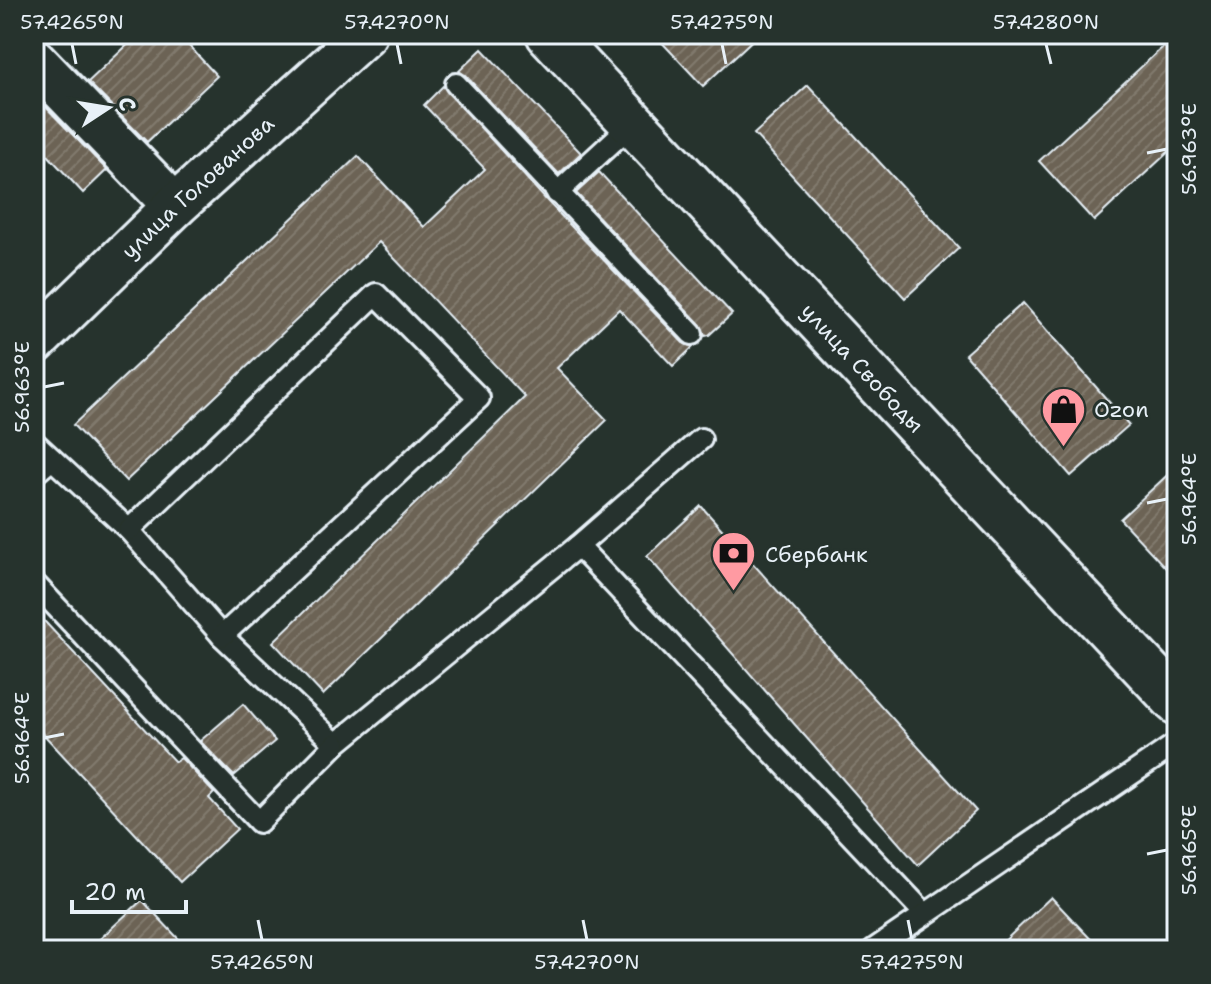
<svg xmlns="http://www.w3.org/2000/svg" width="1211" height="984" viewBox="0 0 1211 984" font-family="'Shantell Sans',sans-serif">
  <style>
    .building { fill: url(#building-hatch); stroke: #e8f1f8; stroke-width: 2 }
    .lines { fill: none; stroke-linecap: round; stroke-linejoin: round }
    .lane-casing { stroke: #e8f1f8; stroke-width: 26 }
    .street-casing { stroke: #e8f1f8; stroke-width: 48 }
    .secondary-casing { stroke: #e8f1f8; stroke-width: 50 }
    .lane { stroke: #26332d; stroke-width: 20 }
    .street { stroke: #26332d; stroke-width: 42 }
    .secondary { stroke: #26332d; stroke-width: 44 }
    .ticks { fill: none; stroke: #e8f1f8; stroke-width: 3 }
    .labels { text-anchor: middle; stroke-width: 6; stroke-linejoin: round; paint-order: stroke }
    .street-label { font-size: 22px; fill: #e8f1f8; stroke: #26332d }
    .poi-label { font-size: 22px; fill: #e8f1f8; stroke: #26332d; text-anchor: start }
    .neatline { fill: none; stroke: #e8f1f8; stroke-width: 3 }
    .ticks-label { font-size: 20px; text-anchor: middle; fill: #e8f1f8 }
  </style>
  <defs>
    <pattern id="building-hatch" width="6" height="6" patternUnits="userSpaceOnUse" patternTransform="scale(2)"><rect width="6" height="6" fill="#6c6355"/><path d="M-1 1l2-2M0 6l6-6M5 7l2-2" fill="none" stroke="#817a6e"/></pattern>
  </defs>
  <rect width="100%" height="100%" fill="#26332d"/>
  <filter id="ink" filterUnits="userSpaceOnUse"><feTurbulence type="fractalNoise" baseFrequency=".0125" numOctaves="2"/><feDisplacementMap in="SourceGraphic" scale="16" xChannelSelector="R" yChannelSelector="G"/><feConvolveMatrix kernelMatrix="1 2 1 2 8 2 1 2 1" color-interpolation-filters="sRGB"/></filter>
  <g filter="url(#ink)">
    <!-- building -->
    <g class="building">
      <path d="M139,34H178L217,76L147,142L88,82Z"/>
      <path d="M654,34H759L703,86Z"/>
      <path d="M1177,34V144L1094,221L1039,161Z"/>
      <path d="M482,49L581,153L559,174L465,75L459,71Z"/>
      <path d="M808,85L959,248L905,298L754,134Z"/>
      <path d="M443,86L548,202L683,343L693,347L673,366L619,309L557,368L607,420L323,695L273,642L525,397L379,242L126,481L73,425L358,156L424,227L485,169L424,105Z"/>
      <path d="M34,95L107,170L83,193L34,140Z"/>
      <path d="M599,172L732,314L709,335L705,336L701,325L576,193Z"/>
      <path d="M1023,303L1129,425L1071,476L965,354Z"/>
      <path d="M1177,466V580L1120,519Z"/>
      <path d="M701,506L976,811L918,865L647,556Z"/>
      <path d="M34,610L175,762L181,758L214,793L209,798L237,829L180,882L34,724Z"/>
      <path d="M243,704L275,741L234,776L200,741Z"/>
      <path d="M1051,897L1101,950H995Z"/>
      <path d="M142,900L189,950H88Z"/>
    </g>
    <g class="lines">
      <defs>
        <g id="lane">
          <path d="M456,84L692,334"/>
          <path d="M557,193L633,123"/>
          <path d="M701,439L578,546L925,914"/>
          <path d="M34,442L129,530L222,636L336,744L578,546"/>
          <path d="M34,474L52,459"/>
          <path d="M129,530L376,294L479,398L222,636"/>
          <path d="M34,583L259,822L336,744"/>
          <path d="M873,950L1177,743"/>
        </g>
        <g id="street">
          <path d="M34,60L175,206"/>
          <path id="s1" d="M34,343L175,206L365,34"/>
        </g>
        <g id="secondary">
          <path id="s2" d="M549,34L1177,702"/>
        </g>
      </defs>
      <!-- lane casing -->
      <use href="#lane" class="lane-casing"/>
      <!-- street casing -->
      <use href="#street" class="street-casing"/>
      <!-- secondary casing -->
      <use href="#secondary" class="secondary-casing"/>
      <!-- lane -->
      <use href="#lane" class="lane"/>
      <!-- street -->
      <use href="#street" class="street"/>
      <!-- secondary -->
      <use href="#secondary" class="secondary"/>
    </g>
  </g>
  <!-- ticks -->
  <path class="ticks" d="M72,44L76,64M397,44L401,64M722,44L726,64M1046,44L1051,64M1147,153L1167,149M44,387L64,383M1147,503L1167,499M44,738L64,734M1147,854L1167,850M258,920L262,940M583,920L587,940M908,920L912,940"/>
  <!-- icons -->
  <defs>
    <symbol id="shop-pin" viewBox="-11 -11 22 30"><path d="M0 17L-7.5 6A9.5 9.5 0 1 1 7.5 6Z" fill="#ff9aa2" stroke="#26332d"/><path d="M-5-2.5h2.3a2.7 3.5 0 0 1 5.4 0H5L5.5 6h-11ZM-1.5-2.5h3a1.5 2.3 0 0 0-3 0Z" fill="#111"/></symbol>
    <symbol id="bank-pin" viewBox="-11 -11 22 30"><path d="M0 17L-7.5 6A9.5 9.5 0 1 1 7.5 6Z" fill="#ff9aa2" stroke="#26332d"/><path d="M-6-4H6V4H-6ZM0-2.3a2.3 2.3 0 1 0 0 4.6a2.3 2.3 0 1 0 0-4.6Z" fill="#111"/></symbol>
  </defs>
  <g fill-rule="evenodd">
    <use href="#shop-pin" x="1038" y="384" width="51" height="69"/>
    <use href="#bank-pin" x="708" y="528" width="51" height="69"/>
  </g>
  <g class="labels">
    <!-- street labels -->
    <g class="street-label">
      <text dy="8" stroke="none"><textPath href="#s1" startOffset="226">улица Голованова</textPath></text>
      <text dy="8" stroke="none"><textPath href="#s2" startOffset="458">улица Свободы</textPath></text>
    </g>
    <!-- poi labels -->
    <g class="poi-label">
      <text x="1094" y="417">Ozon</text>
      <text x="765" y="562">Сбербанк</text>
    </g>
  </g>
  <!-- margin -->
  <rect width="1211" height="984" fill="none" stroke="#26332d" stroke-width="88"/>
  <!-- north arrow -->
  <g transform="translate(108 108) rotate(78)" stroke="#26332d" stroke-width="6" paint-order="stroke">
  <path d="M0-6L14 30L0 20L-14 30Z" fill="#e8f1f8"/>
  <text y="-12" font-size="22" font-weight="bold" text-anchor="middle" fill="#e8f1f8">С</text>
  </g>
  <!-- scale -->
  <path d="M72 900v12h114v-12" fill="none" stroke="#e8f1f8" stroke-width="4"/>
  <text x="84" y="900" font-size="24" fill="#e8f1f8" stroke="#26332d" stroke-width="6" paint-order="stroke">20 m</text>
  <rect x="44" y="44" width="1123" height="896" class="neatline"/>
  <g class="ticks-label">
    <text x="72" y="29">57.4265°N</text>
    <text x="397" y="29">57.4270°N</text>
    <text x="722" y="29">57.4275°N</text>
    <text x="1046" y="29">57.4280°N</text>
    <text transform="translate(1189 149) rotate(-90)" y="7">56.963°E</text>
    <text transform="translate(22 387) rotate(-90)" y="7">56.963°E</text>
    <text transform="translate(1189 499) rotate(-90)" y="7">56.964°E</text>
    <text transform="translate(22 738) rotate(-90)" y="7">56.964°E</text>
    <text transform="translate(1189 850) rotate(-90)" y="7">56.965°E</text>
    <text x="262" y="969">57.4265°N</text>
    <text x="587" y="969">57.4270°N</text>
    <text x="912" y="969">57.4275°N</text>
  </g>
</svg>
